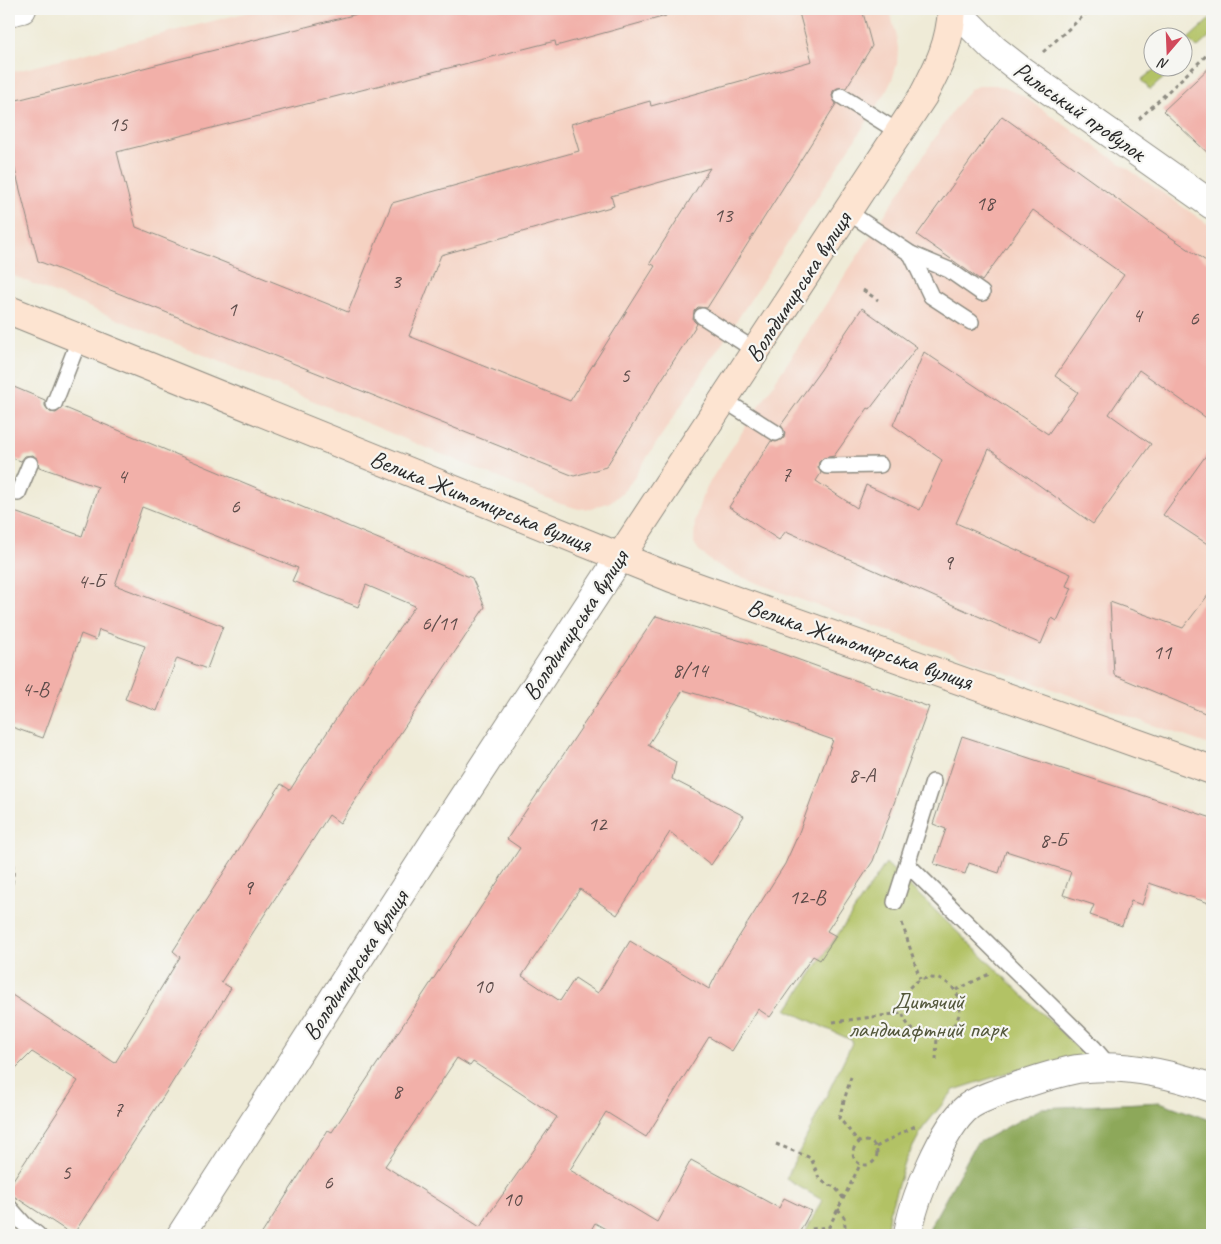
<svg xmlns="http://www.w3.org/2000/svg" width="1221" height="1244" viewBox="0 0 1221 1244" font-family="Caveat,sans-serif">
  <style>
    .built { fill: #f5d2c2 }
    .green { fill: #b2c265; stroke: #6e7648 }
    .forest { fill: #8da85a; stroke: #5c6a42 }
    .building { fill: #f2b0a9; fill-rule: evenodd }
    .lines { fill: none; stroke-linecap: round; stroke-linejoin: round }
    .lane-casing { stroke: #8d8b81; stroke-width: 18 }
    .street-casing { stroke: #8d8b81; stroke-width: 30 }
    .secondary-casing { stroke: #8d8b81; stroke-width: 30 }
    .path { stroke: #8d8b81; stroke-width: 3; stroke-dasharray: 4 4; stroke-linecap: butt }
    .lane { stroke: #fff; stroke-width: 15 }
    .street { stroke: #fff; stroke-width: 28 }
    .secondary { stroke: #fde4d1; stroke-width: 28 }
    .labels { text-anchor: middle; stroke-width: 4.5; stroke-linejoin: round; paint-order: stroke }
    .number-label { font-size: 21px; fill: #5d4c4a }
    .street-label { font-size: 24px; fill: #2b2b2b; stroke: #f6f6f2 }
    .park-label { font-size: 24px; fill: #54583c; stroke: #f6f6f2 }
  </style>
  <rect width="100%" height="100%" fill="#f6f6f2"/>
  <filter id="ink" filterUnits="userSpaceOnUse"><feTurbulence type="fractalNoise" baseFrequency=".02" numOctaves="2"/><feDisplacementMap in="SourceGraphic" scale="10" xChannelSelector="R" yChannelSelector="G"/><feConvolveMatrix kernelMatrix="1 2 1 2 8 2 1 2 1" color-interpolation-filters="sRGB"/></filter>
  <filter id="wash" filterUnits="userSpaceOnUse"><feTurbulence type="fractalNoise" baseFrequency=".0096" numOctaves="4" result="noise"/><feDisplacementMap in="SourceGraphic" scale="20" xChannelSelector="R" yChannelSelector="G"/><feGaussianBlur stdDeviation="1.12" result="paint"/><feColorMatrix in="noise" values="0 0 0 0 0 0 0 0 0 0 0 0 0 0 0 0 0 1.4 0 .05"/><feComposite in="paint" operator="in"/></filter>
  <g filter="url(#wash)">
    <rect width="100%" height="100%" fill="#efebd7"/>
    <!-- built -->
    <g class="built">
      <path d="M260,9H889L896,34L898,49L897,64L892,80L885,94L631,482L621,494L610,502L593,508L579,509L561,504L9,274V73Z"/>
      <path d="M982,85H996L1020,94L1212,227V746L799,599L734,574L712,562L700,552L694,543L695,520L702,497L712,478L950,115L970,89Z"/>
    </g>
    <!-- green -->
    <g class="green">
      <path d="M1212,17V34L1197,48L1188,39Z"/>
      <path d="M1156,68H1175L1150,90L1141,80Z"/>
      <path d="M886,863L1090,1060L1013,1071L954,1090L923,1128L906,1160L889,1213L886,1235H804L822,1200L786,1179L853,1041L787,1010Z"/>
    </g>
    <!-- forest -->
    <path class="forest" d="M1160,1102L1212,1121V1235H930V1227L976,1144L1042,1108Z"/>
    <g id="blocks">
      <!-- building -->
      <g class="building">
        <path d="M377,9H665L666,16L556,46L555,41L117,152L136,227L348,312L392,203L579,151L571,124L650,101L651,106L812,61L798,9H862L872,46L846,88H837L833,91L832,96L836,104L707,308L698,307L694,311L693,320L697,324L606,467L574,476L38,261L9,146V102ZM710,168L650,263L655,266L570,401L409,336L441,255L614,206L611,196Z"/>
        <path d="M1212,65V157L1163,111Z"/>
        <path d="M1002,116L1157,228L1212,265V422L1139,370L1109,414L1151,444L1093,524L989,449L956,523L1071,574L1066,586L1072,588L1057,621L1052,618L1041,644L786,531L779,540L729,507L771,441L776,442L784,438L785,433L781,425L820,371L862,308L917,347L870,409L868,408L834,456L823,458L819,462L818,467L821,473L816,481L857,508L866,485L920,510L942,460L893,425L924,352L1048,434L1078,392L1055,376L1124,275L1033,210L982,281L917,235Z"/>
        <path d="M9,385L45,400V406L50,412L56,413L63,407L472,578L485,607L340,823L329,815L221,982L231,988L165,1094L73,1235L9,1193V1186L78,1081L32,1052L9,1075V993L115,1063L180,957L173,951L281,784L290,790L335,720L415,606L366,585L358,607L292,581L298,568L142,507L115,585L223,626L207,669L177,658L157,711L125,699L145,646L99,630L96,640L81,634L43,738L9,726V510L82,536L98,487L39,467L38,459L33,455L25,456L21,461L9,457Z"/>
        <path d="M1212,447V547L1163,515Z"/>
        <path d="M1212,590V716L1114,675L1110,602L1183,628Z"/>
        <path d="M656,616L769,649L929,707L873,861L827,931L836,936L820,960L813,956L770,1017L758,1009L732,1051L709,1037L646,1137L606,1112L570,1170L657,1222L691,1160L779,1208L784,1198L811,1211L798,1235H616L595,1223L588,1235H261L328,1130L332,1132L520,848L507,839ZM683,690L746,709L833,740L798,835L785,864L723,962L709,989L630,941L598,993L575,978L560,1001L522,976L580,889L617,915L670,832L711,865L744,816L672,779L676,762L648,745ZM457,1058L470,1066L473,1062L557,1117L480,1227L385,1166Z"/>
        <path d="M962,736L1212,818V904L1149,883L1142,905L1131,901L1122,926L1090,915L1094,905L1063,895L1071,872L1006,851L999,873L969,863L965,874L934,864L946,829L933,824Z"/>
      </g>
    </g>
  </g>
  <g filter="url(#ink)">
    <use href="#blocks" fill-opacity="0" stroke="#8d8b81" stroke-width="1"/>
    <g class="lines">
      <defs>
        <g id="lane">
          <path d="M841,96L900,133"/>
          <path d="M848,212L911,254L949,270L982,293"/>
          <path d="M911,254L931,296L971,322"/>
          <path d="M702,316L756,351"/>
          <path d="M724,400L776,433"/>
          <path d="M54,404L79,340"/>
          <path d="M827,466L880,465"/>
          <path d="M18,493L30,464"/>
          <path d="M907,864L1094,1048L1110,1067"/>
          <path d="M895,902L933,782"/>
          <path d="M9,1207L24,1224L38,1235"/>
        </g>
        <g id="street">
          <path d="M954,9L994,49L1022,71L1212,205"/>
          <path d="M9,12L22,9"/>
          <path d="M181,1235L441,831L620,557"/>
          <path d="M908,1235C912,1203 943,1126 969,1106C982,1097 1000,1092 1015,1087C1035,1080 1056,1073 1077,1069C1121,1063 1171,1074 1212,1088"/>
        </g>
        <g id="secondary">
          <path d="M9,310L672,578L1212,770"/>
          <path d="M620,557L923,96C939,65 950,44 952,9"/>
        </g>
      </defs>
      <!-- lane casing -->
      <use href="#lane" class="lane-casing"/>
      <!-- street casing -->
      <use href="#street" class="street-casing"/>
      <!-- secondary casing -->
      <use href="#secondary" class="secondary-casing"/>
      <!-- path -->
      <g class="path">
        <path d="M1043,52L1091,9"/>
        <path d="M1139,119L1212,50"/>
        <path d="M863,290L878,300"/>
        <path d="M9,848C14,863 15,879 9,894"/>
        <path d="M902,923L920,979"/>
        <circle cx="931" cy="1007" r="29"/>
        <path d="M956,990L989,974"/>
        <path d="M833,1022L903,1013"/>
        <path d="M936,1060L937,1036"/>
        <path d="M851,1077L839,1118L859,1142"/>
        <circle cx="865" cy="1153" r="12"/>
        <path d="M776,1144L811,1158L819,1178L826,1184L835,1187L844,1199"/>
        <path d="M876,1147L917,1125"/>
        <path d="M838,1209L844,1217L846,1235"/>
        <path d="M807,1235L811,1229L828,1227"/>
        <path d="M825,1235L860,1165"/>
      </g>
      <!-- lane -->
      <use href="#lane" class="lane"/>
      <!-- street -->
      <use href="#street" class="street"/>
      <!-- secondary -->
      <use href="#secondary" class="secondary"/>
    </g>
  </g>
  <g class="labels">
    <!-- number labels -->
    <g class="number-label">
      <text x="118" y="131">15</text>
      <text x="985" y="210">18</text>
      <text x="723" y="222">13</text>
      <text x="396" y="288">3</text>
      <text x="232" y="316">1</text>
      <text x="1137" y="322">4</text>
      <text x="1194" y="325">6</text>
      <text x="625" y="382">5</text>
      <text x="786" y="481">7</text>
      <text x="122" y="483">4</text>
      <text x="235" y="513">6</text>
      <text x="948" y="569">9</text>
      <text x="91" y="588">4-Б</text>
      <text x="439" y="630">6/11</text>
      <text x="1162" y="659">11</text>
      <text x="690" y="677">8/14</text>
      <text x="35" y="696">4-В</text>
      <text x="862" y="782">8-А</text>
      <text x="597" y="831">12</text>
      <text x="1053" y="847">8-Б</text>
      <text x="248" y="894">9</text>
      <text x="807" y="904">12-В</text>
      <text x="483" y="993">10</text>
      <text x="397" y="1098">8</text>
      <text x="118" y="1116">7</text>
      <text x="66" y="1179">5</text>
      <text x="328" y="1189">6</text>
      <text x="512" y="1206">10</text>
    </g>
    <!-- street labels -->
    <g class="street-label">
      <text transform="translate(1080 111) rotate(35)" y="8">Рильський провулок</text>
      <text transform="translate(798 287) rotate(-57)" y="8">Володимирська вулиця</text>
      <text transform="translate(481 501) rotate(22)" y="8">Велика Житомирська вулиця</text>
      <text transform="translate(575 625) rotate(-57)" y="8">Володимирська вулиця</text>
      <text transform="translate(860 644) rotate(19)" y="8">Велика Житомирська вулиця</text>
      <text transform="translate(355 965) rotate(-57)" y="8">Володимирська вулиця</text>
    </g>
    <!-- park labels -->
    <g class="park-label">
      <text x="928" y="1009">Дитячий<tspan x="928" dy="28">ландшафтний парк</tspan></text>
    </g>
  </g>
  <!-- margin -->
  <rect width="1221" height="1244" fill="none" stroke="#f6f6f2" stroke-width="30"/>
  <!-- north arrow -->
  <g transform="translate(1168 52) rotate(199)"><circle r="24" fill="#f6f6f2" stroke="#a5a5a2"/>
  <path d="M0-4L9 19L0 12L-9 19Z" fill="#d1495b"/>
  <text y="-8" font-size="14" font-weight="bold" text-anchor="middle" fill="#2b2b2b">N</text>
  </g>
</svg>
